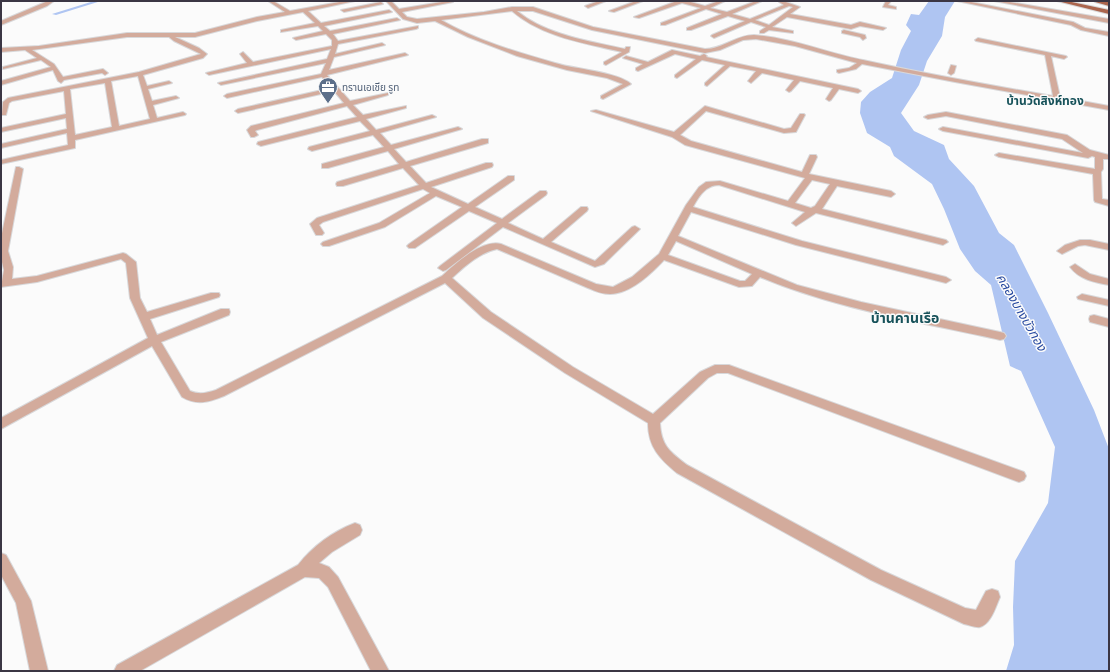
<svg xmlns="http://www.w3.org/2000/svg" width="1110" height="672" viewBox="0 0 1110 672" font-family="'Archivo Narrow','Noto Sans Thai',sans-serif">
  <style>
    .water { fill: #afc5f2 }
    .lines { fill: none; stroke-linecap: round; stroke-linejoin: round }
    .canal { fill: #afc5f2; fill-rule: evenodd }
    .minor-casing { stroke: #d8d8da; stroke-width: 2 }
    .major-casing { stroke: #d8d8da; stroke-width: 2 }
    .minor { fill: #d3ab9c; fill-rule: evenodd }
    .major { fill: #ab654d; fill-rule: evenodd }
    .labels { text-anchor: middle; stroke-width: 3; stroke-linejoin: round; paint-order: stroke }
    .far-service-label { font-size: 10px; fill: #4e5e75; stroke: #fbfbfb; text-anchor: start }
    .far-quarter-label { font-size: 12px; font-weight: bold; fill: #17525a; stroke: #fbfbfb }
    .water-label { font-size: 13px; font-style: italic; fill: #284aa0; stroke: #fbfbfb }
    .quarter-label { font-size: 14px; font-weight: bold; fill: #17525a; stroke: #fbfbfb }
  </style>
  <rect width="100%" height="100%" fill="#fbfbfb"/>
  <!-- water -->
  <path class="water" d="M929,1H955L945,17L942,36L927,61L919,85L901,113L914,131L944,145L949,159L974,186L999,233L1014,245L1048,313L1094,410L1109,449V671H1006L1014,645L1013,607L1015,561L1048,503L1055,447L1021,371L1010,366L991,285L975,271L960,249L944,209L932,184L894,156L890,147L867,133L860,113L861,102L870,92L892,78L901,50L911,31L906,25L911,14L919,15Z"/>
  <g class="lines">
    <!-- canal -->
    <path class="canal" d="M94,1H101L56,15L52,14Z"/>
    <defs>
      <g id="minor">
        <path d="M48,1H54L47,6L1,25V21Z"/>
        <path d="M268,1H273L290,11L345,1H355L308,11L321,23L389,10L392,12L324,26L330,31L397,18L400,20L333,34L338,41L418,26V28L416,29L338,44L335,54L382,43L385,45L334,57L329,70L405,53L408,55L327,75L350,101L388,93V95L353,105L363,115L406,106V108L366,119L376,130L432,115L436,117L380,133L391,145L458,127L462,129L394,149L406,162L482,139H488V143L410,166L426,183L486,163H492L493,165L492,167L431,187L468,204L508,176H514V180L475,207L502,219L540,191H546L547,193L546,195L508,223L543,239L581,207H587L588,209L587,211L551,242L595,261L632,227L635,226L640,229L604,264L595,267L503,227L446,270L443,271L438,268L440,266L497,223L469,211L415,248H409L407,246L409,244L462,207L436,196L385,227L329,246H323L321,244L323,242L379,223L430,193L423,189L323,222L319,225L324,233L322,235H316L310,224L317,218L419,185L403,168L343,186H337L336,184L337,182L399,164L388,151L328,168H322V164L384,147L373,135L312,151L308,149L309,147L370,131L360,121L261,146L257,144L258,142L357,117L347,106L257,130L255,131L258,135L254,137H251L247,130L251,126L344,103L334,91L238,113L235,111L238,109L331,88L322,77L227,98L224,96L227,94L321,74L326,63L221,85L218,83L327,59L331,49L209,75L206,73L247,63L240,54L243,52L253,62L332,46V40L326,34L296,40L293,38L323,31L318,26L281,32V30L315,23L303,12L257,21L195,37H175L199,48L207,54L203,58L143,75L147,86L169,81L172,83L148,89L152,101L176,96L179,98L153,105L157,118L183,112L186,114L185,115L75,140V148L1,164V160L68,145L67,133L1,148V144L67,129L66,118L1,132V128L66,114L64,91L12,101L9,103L6,115H2L3,102L8,98L139,72L201,54L174,41L169,37H127L32,50L54,64L63,77L103,69L108,73L105,75L102,73L64,80L61,83L58,81L53,70L1,85V81L51,67L41,60L3,69V67L37,58L25,50L1,52V48L39,46L127,33H195L257,17L285,12ZM138,76L150,119L119,126L111,81ZM105,83L112,127L75,135L70,89Z"/>
        <path d="M386,1H391L399,9L448,1L453,2L402,12L407,17L417,19L484,12L512,7H533L593,27L705,49C723,49 736,35 754,35C788,37 828,53 863,60C926,74 989,85 1053,96L1045,55L976,41L975,40L978,38L1066,56L1067,57L1064,59L1051,56L1060,97L1109,106V110L955,82L862,64L856,69L839,73L837,72V70L849,68L857,63L795,46L756,39L743,40L720,50L705,53L592,30L533,11H517C546,35 589,41 625,49L626,47H630L629,52L606,65L604,64V62L622,52C584,43 542,37 512,11L441,20C476,40 516,52 555,63C574,69 618,72 631,84L603,99L601,98V96L623,84L607,78L567,70L517,56L468,37L435,21L417,23L403,19Z"/>
        <path d="M599,1H606L588,8L585,6Z"/>
        <path d="M636,1H643L614,12L609,11Z"/>
        <path d="M677,1H687L705,6L719,1H725L710,8L727,12L756,1H762L732,14L750,19L784,5L779,2L783,1L800,7L790,14L851,25L860,22L886,28L883,30L860,26L851,29L787,17L772,27L793,31V33L769,30L764,33H760V31L766,27L751,22L714,38L711,36L712,35L745,21L728,16L691,30H687V28L722,14L706,9L665,25H661V23L701,8L682,3L639,18L634,17ZM789,6L793,7L769,25L755,20Z"/>
        <path d="M886,1H891L888,5L896,7V9L883,7Z"/>
        <path d="M957,1H966L1073,22L1085,28L1109,32V36L1081,30L1071,25Z"/>
        <path d="M994,1H1004L1109,19V23Z"/>
        <path d="M381,2L383,4L344,12L341,10Z"/>
        <path d="M844,30L865,35L866,38L863,40L860,37L842,33V31Z"/>
        <path d="M672,50L700,56L704,54L707,56L706,57L858,89L861,91L858,93L839,89L831,100L829,101L826,99L833,88L800,81L791,91L789,92L786,90L794,80L762,73L751,83L748,81L756,71L730,66L707,86L705,85V83L725,65L702,60L677,78L675,77V75L696,59L675,54L638,71L636,70V68L643,64L623,58L626,56L648,62Z"/>
        <path d="M951,65L956,66L954,73L951,75L948,73Z"/>
        <path d="M705,106L784,129L791,128L800,114H804L805,115L796,132L784,133L706,111L680,135L691,141L802,172L810,155H816L817,157L809,174L891,191L895,194L891,197L837,186L822,209L946,240L948,242L943,245L816,213L796,226L792,223L805,212L719,185C706,185 699,196 693,207L802,241L946,277L951,280L946,283L796,245L691,212L678,236L797,285L861,302L1000,332L1004,333L1006,336L1004,339L1000,340C920,322 836,309 760,277L752,286L739,287L664,260C651,274 630,294 610,294C602,294 595,291 588,288L497,249C479,253 465,266 452,278L491,312L573,367L653,414L700,372L715,365H729L1024,472L1026,476L1024,480L1019,482L728,373H717L708,378L660,423C661,446 670,452 687,465L881,570L965,608L976,610L986,591L992,589L998,591L1000,597C996,606 991,624 980,627C976,628 969,625 964,624L871,580L677,473C660,459 648,447 648,423L565,373L483,318L445,283L224,396C209,402 197,406 182,397L152,346L1,429V418L148,338L130,298L126,263L121,259L37,282L1,287L4,270L1,258V238L16,167H19L23,169L8,251L13,267L12,279L37,276L123,253L126,254L136,262L140,298L147,312L211,293H219L220,295L219,297L150,319L157,335L221,309H229L230,312L229,315L161,342L190,391C199,395 207,393 216,390L442,276C455,264 482,239 501,244L596,284L613,287L632,277L659,254L686,205L699,187L706,182L720,181L788,201L805,178L685,145L672,137L591,111L596,110L674,132ZM812,180L830,184L815,206L811,208L795,203ZM676,241L752,274L745,281H740L668,255Z"/>
        <path d="M946,112L1067,135L1090,150L1109,155V159H1103V169L1101,172L1102,199L1109,200V206L1095,202L1094,200L1093,174L999,157L995,155L999,153L1095,169V157L1092,156L1088,158L943,131L939,129L943,127L1083,153L1062,139L946,116L928,119L924,117L928,115Z"/>
        <path d="M1080,240H1090L1109,244V250L1085,245L1078,246L1062,254L1057,251L1065,245Z"/>
        <path d="M1075,264L1090,274L1109,279V285C1094,282 1080,280 1070,267Z"/>
        <path d="M1082,294L1109,300V306L1078,299L1077,297Z"/>
        <path d="M1094,315L1109,319V327L1090,322L1089,319L1090,316Z"/>
        <path d="M355,523L360,525L362,530L360,535L332,552L319,563L329,567L338,577L389,671H371L328,587L319,578L305,577L140,671H114L117,665L298,565C313,546 332,532 355,523Z"/>
        <path d="M1,553L6,555L31,601L48,671H30L16,603L1,575Z"/>
      </g>
      <g id="major">
        <path d="M1057,1H1067L1109,10V14Z"/>
        <path d="M1094,1L1109,2V6L1095,2Z"/>
      </g>
    </defs>
    <!-- minor casing -->
    <use href="#minor" class="minor-casing"/>
    <!-- major casing -->
    <use href="#major" class="major-casing"/>
    <!-- minor -->
    <use href="#minor" class="minor"/>
    <!-- major -->
    <use href="#major" class="major"/>
  </g>
  <!-- icons -->
  <defs>
    <symbol id="office-pin" viewBox="-11 -11 22 30"><path d="M0 17L-7.5 6A9.5 9.5 0 1 1 7.5 6Z" fill="#5c6f8a" stroke="#fbfbfb"/><path d="M-6-3h4V-5.5h4V-3h4V5H-6ZM-1-4.5V-3h2v-1.5ZM-6 0V1H6V0Z" fill="#fff"/></symbol>
  </defs>
  <g fill-rule="evenodd">
    <use href="#office-pin" x="317" y="76" width="22" height="30"/>
  </g>
  <g class="labels">
    <!-- far-service labels -->
    <g class="far-service-label">
      <text x="342" y="91">ทรานเอเชีย รูท</text>
    </g>
    <!-- far-quarter labels -->
    <g class="far-quarter-label">
      <text x="1045" y="105">บ้านวัดสิงห์ทอง</text>
    </g>
    <!-- water labels -->
    <g class="water-label">
      <text transform="translate(1022 312) rotate(60)" y="5">คลองบางบัวทอง</text>
    </g>
    <!-- quarter labels -->
    <g class="quarter-label">
      <text x="905" y="323">บ้านคานเรือ</text>
    </g>
  </g>
  <!-- border -->
  <rect width="1110" height="672" fill="none" stroke="#3b3644" stroke-width="4"/>
</svg>
